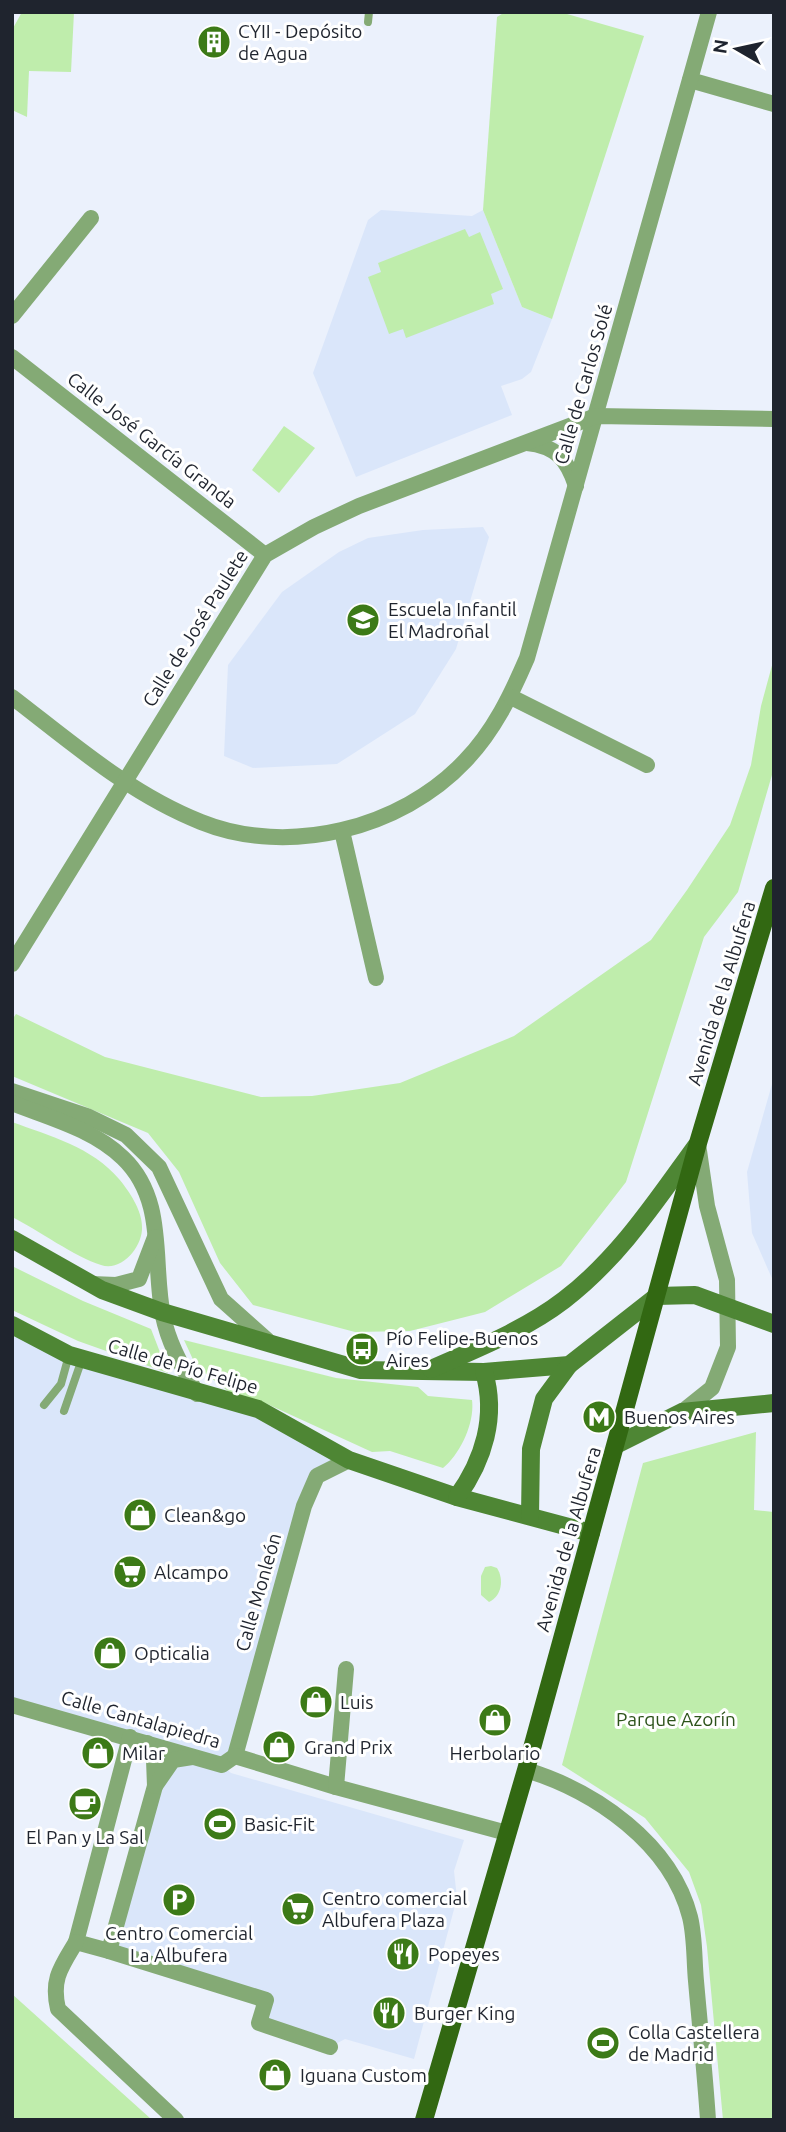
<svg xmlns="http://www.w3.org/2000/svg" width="786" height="2132" viewBox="0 0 786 2132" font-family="Ubuntu,sans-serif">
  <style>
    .built { fill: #dae6fa }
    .green { fill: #bfedac }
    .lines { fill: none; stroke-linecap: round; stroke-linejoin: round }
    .lane { stroke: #84aa75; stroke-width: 8 }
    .street { stroke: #84aa75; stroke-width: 16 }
    .secondary { stroke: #4e8634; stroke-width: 18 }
    .primary { stroke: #326812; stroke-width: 18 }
    .labels { text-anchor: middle; stroke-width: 6; stroke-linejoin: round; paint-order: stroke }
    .poi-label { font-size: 19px; fill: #1f242e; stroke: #fff; text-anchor: start }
    .street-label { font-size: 19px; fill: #1f242e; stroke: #fff }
    .park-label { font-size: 19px; fill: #2c521a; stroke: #fff }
  </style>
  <rect width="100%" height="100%" fill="#ebf1fc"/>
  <!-- built -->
  <g class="built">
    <path d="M381,210L472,216L483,210L522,307L552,319L531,372L522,379L501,386L512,415L356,477L313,373L368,220Z"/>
    <path d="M483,527L489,537L456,649L415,714L337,764L253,768L224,756L228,665L282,592L339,552L368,538L423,530Z"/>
    <path d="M774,1077V1283L752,1233L747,1172Z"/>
    <path d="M12,1331L258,1409L349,1460L317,1476L235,1756L222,1765L231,1773L464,1840L454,1871L457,1898L414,2059L345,2039L330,2047L259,2023L265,2001L109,1951L155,1785L147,1743L12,1705Z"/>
  </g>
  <!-- green -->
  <g class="green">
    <path d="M22,12H74L71,72L29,71L27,117L12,110V30Z"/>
    <path d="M505,12H560L644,36L552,319L522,307L483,210L497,17Z"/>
    <path d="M465,229L469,237L480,232L503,289L491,294L494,304L406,338L403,329L389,334L368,277L381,272L378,263Z"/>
    <path d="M284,426L315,448L279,493L252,470Z"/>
    <path d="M774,658V768L738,892L704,937L626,1182L561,1266L485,1312L410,1331L355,1332L253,1305L220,1263L179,1172L148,1133L12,1076V1020L16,1014L105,1057L261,1097L312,1096L400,1083L514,1036L651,940L687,890L730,825L751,765L761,706Z"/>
    <path d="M12,1122C50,1136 92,1147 119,1179C129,1191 142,1210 142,1227C143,1246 122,1272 101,1265C75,1257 38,1230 12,1217Z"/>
    <path d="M12,1266L83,1301L151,1329L168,1373L78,1341L12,1310Z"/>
    <path d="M184,1340L336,1378L418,1387L428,1396L472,1400C475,1423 460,1454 443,1468L390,1451L372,1452L265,1403L229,1392L196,1366Z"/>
    <path d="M756,1432L754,1510L774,1512V2120H723L707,1947L701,1905L689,1872L645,1818L562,1765L643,1463Z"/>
    <path d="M491,1566L497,1568C504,1579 502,1596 489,1602L481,1595V1576L485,1567Z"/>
    <path d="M12,1994L151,2119L12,2120Z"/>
  </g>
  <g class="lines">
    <!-- lane -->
    <g class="lane">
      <path d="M368,22L369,12"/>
      <path d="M44,1405L61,1384L69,1355"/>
      <path d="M64,1411L82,1359"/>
    </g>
    <!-- street -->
    <g class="street">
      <path d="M690,80L774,104"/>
      <path d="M12,316L91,218"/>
      <path d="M12,357L265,555"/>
      <path d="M527,443C556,446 567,459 576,486"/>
      <path d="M12,697C72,743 130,794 201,822C288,857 401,829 465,761C494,731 511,695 527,658L709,12"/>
      <path d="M511,697L647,765"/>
      <path d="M342,831L376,978"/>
      <path d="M12,964L265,555L314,527L359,506L596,416L774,419"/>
      <path d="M12,1091L87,1116L126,1135L159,1167L221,1299L267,1340"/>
      <path d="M12,1103C50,1118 93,1129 123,1158C167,1200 152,1262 163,1316C169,1345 183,1368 197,1394"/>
      <path d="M92,1284L116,1285L139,1279L155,1237"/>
      <path d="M682,1412L712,1388L728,1347L727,1280L707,1206L698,1144"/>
      <path d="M12,1705L222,1765L235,1756"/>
      <path d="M130,1737L76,1942L109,1951L155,1786L154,1760L147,1743"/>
      <path d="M235,1756L304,1506L317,1476L349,1460"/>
      <path d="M235,1756L336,1787L507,1833"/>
      <path d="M526,1770C595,1791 671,1843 690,1917C695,1937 694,1960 696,1981C700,2027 705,2074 708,2120"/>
      <path d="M155,1786L173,1760L192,1757"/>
      <path d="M336,1787L346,1669"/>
      <path d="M76,1942C61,1967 51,1979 58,2009L176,2120"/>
      <path d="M109,1951L266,2000L259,2023L330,2047"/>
    </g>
    <!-- secondary -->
    <g class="secondary">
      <path d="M12,1239L102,1290L162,1312L361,1370L484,1372L569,1365L657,1296L695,1295L774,1324"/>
      <path d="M12,1325L69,1355L258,1409L349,1460L457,1497L591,1533"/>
      <path d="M431,1369C476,1349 525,1330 564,1300C619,1258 656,1201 696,1146"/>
      <path d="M616,1445L682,1412L774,1403"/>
      <path d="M457,1497C484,1460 497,1416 484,1372"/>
      <path d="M530,1516L531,1449L544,1399L569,1365"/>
    </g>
    <!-- primary -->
    <path class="primary" d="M424,2120L526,1770L698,1143L774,888"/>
  </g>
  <!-- icons -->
  <defs>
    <symbol id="building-disc" viewBox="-11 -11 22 22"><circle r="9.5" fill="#3c7a17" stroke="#fff"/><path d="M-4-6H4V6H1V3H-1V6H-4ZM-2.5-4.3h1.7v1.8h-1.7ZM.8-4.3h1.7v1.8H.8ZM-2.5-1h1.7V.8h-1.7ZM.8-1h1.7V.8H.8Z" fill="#fff"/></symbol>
    <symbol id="school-disc" viewBox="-11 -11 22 22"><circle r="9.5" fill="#3c7a17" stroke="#fff"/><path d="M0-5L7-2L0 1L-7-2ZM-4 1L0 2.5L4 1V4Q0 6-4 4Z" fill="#fff"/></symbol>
    <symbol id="bus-disc" viewBox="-11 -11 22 22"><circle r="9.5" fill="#3c7a17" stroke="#fff"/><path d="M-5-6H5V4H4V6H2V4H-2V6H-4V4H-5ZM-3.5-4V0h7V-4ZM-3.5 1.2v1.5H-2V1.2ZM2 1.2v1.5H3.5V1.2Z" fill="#fff"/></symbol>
    <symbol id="metro-disc" viewBox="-11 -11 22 22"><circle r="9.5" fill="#3c7a17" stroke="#fff"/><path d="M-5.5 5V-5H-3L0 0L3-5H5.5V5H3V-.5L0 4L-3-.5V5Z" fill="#fff"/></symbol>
    <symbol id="shop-disc" viewBox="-11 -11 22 22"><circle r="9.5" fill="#3c7a17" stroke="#fff"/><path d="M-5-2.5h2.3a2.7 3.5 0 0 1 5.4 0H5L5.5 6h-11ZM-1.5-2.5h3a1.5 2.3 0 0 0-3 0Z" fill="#fff"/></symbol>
    <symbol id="supermarket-disc" viewBox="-11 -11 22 22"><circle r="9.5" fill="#3c7a17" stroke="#fff"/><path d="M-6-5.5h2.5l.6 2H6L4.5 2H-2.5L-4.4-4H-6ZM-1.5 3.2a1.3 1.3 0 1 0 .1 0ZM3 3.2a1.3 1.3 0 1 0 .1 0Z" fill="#fff"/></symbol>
    <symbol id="cafe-disc" viewBox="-11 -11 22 22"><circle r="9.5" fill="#3c7a17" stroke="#fff"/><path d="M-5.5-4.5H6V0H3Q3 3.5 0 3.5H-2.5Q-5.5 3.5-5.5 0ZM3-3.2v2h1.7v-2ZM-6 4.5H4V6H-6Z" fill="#fff"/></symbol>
    <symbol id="stadium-disc" viewBox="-11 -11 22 22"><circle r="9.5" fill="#3c7a17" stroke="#fff"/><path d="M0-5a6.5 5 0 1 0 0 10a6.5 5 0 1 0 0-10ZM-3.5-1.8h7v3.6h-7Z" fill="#fff"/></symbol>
    <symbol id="parking-disc" viewBox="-11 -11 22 22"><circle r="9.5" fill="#3c7a17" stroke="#fff"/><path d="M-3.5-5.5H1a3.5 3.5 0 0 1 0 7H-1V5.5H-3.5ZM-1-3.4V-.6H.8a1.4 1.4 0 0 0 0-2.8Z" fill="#fff"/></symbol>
    <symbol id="restaurant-disc" viewBox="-11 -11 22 22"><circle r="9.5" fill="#3c7a17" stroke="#fff"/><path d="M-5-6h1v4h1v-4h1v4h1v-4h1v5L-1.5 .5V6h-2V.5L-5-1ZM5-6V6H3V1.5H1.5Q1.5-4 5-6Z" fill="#fff"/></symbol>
  </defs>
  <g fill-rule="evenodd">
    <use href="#building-disc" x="195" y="23" width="38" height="38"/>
    <use href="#school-disc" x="344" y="601" width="38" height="38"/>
    <use href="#bus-disc" x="343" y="1330" width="38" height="38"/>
    <use href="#metro-disc" x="580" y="1398" width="38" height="38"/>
    <use href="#shop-disc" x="121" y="1496" width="38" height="38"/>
    <use href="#supermarket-disc" x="111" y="1553" width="38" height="38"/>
    <use href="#shop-disc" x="91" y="1634" width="38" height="38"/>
    <use href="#shop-disc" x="297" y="1683" width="38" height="38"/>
    <use href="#shop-disc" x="476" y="1701" width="38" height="38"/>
    <use href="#shop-disc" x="260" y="1728" width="38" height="38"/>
    <use href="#shop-disc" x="79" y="1734" width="38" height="38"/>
    <use href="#cafe-disc" x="66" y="1785" width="38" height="38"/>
    <use href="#stadium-disc" x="201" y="1805" width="38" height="38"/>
    <use href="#parking-disc" x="160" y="1881" width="38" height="38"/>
    <use href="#supermarket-disc" x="279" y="1890" width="38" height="38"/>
    <use href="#restaurant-disc" x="384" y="1935" width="38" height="38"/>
    <use href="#restaurant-disc" x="370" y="1994" width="38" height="38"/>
    <use href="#stadium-disc" x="584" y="2024" width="38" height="38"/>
    <use href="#shop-disc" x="256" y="2056" width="38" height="38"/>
  </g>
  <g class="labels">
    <!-- poi labels -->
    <g class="poi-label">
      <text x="238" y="38">CYII - Depósito<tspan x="238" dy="22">de Agua</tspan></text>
      <text x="388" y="616">Escuela Infantil<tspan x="388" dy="22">El Madroñal</tspan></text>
      <text x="386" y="1345">Pío Felipe-Buenos<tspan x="386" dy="22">Aires</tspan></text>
      <text x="624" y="1424">Buenos Aires</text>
      <text x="164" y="1522">Clean&amp;go</text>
      <text x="154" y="1579">Alcampo</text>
      <text x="134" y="1660">Opticalia</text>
      <text x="340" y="1709">Luis</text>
      <text x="304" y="1754">Grand Prix</text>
      <text x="122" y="1760">Milar</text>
      <text x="495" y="1760" text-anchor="middle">Herbolario</text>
      <text x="244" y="1831">Basic-Fit</text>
      <text x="85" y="1844" text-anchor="middle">El Pan y La Sal</text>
      <text x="322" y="1905">Centro comercial<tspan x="322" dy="22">Albufera Plaza</tspan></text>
      <text x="179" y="1940" text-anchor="middle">Centro Comercial<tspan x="179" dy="22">La Albufera</tspan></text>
      <text x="428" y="1961">Popeyes</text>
      <text x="414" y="2020">Burger King</text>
      <text x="628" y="2039">Colla Castellera<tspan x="628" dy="22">de Madrid</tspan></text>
      <text x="300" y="2082">Iguana Custom</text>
    </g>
    <!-- street labels -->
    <g class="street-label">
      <text transform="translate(583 384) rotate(-74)" y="7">Calle de Carlos Solé</text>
      <text transform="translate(152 440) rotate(38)" y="7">Calle José García Granda</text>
      <text transform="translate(195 628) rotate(-58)" y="7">Calle de José Paulete</text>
      <text transform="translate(721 993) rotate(-73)" y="7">Avenida de la Albufera</text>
      <text transform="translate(183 1366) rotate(16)" y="7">Calle de Pío Felipe</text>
      <text transform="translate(568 1539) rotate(-74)" y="7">Avenida de la Albufera</text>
      <text transform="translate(258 1592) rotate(-74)" y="7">Calle Monleón</text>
      <text transform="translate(141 1719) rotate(16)" y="7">Calle Cantalapiedra</text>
    </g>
    <!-- park labels -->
    <g class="park-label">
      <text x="676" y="1726">Parque Azorín</text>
    </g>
  </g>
  <!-- border -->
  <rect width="786" height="2132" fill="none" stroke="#1f242e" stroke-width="28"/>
  <!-- north arrow -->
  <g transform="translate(737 49) rotate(279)" stroke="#ffffff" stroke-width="5" paint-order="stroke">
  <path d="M0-5L12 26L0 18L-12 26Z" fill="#1f242e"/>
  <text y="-10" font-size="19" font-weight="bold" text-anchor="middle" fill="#1f242e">N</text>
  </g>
</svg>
